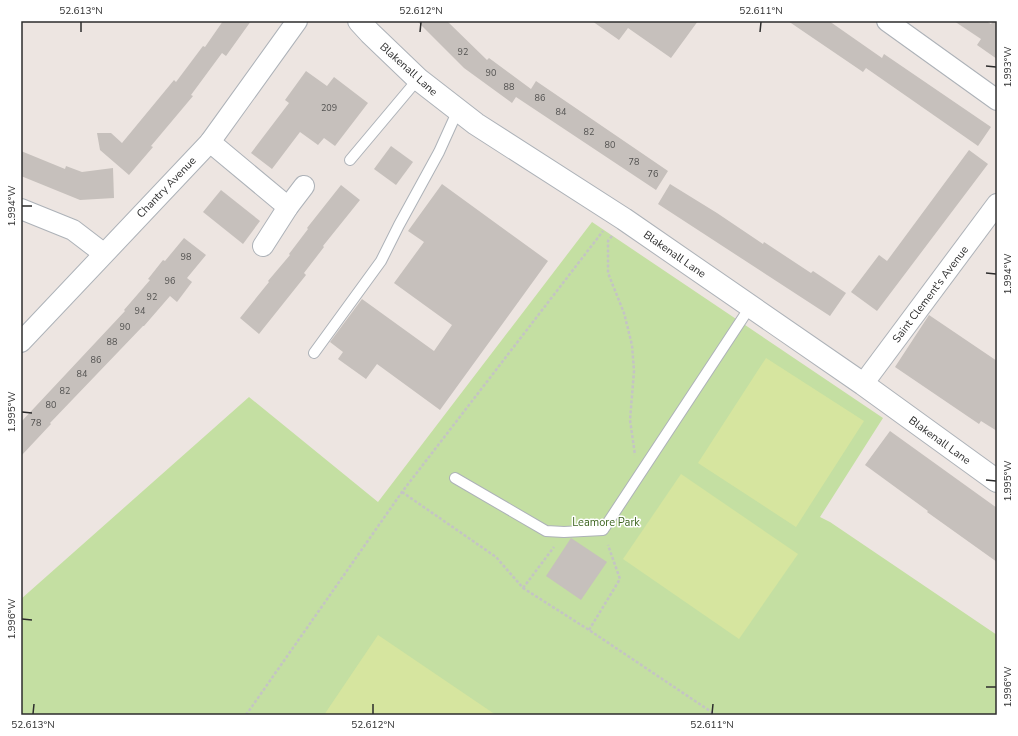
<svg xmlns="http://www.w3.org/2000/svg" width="1018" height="736" viewBox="0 0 1018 736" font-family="'Nunito Sans',sans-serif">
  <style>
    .green { fill: #c4dfa2 }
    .pitch { fill: #d6e59f }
    .building { fill: #c6c0bc }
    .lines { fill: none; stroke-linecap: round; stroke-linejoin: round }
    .lane-casing { stroke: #adb2b8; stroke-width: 12 }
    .street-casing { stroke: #adb2b8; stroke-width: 22 }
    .secondary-casing { stroke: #adb2b8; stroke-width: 24 }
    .path { stroke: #c4c4c4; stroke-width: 2.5; stroke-dasharray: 3 2; stroke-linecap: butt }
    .lane { stroke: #fff; stroke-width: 10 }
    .street { stroke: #fff; stroke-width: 20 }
    .secondary { stroke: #fff; stroke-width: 22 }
    .ticks { fill: none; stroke: #2d2d2d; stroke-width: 1.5 }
    .labels { text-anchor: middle; stroke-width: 3; stroke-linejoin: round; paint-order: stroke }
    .number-label { font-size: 9px; fill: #535251 }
    .street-label { font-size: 11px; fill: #2d2d2d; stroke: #fff }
    .park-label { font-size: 11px; fill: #3e6621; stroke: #fff }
    .neatline { fill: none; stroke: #2d2d2d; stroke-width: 1.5 }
    .ticks-label { font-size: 10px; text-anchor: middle; fill: #2d2d2d }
  </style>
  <rect width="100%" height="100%" fill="#ede5e1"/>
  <!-- green -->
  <path class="green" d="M592,222L883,418L820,517L830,522L997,635V715H21V599L249,397L378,502Z"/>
  <!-- pitch -->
  <g class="pitch">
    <path d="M766,358L864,421L796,527L698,463Z"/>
    <path d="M681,474L798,554L739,639L623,559Z"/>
    <path d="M378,635L496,715H497H324Z"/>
  </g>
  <!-- building -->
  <g class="building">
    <path d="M223,21H251L226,56L222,53L191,95L193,96L151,146L153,147L129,175L100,150L97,133H111L122,143L174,80L176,82L203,46L205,47Z"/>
    <path d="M417,21H447L487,60L489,58L531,89L536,81L668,171L656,190L516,97L512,103L464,68Z"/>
    <path d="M592,21H698L671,58L628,28L619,40Z"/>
    <path d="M788,21H829L882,58L884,54L991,127L978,146L866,68L863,72Z"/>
    <path d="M954,21H986L991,24L993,21H997V59L977,45L981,39Z"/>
    <path d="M306,71L327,86L334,77L368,103L335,146L324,138L318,145L300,132L272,169L251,153L289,103L285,100Z"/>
    <path d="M391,146L413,162L396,185L374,169Z"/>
    <path d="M969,150L988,164L877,311L851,292L879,255L887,261Z"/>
    <path d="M21,151L65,169L66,166L82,172L113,168L114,198L80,200L21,176Z"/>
    <path d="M442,184L548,261L440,410L377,364L366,379L338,359L343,352L330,342L362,299L434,351L452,325L394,283L424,242L408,231Z"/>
    <path d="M670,184L717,213L763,244L764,242L811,273L813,271L846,293L830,316L658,204Z"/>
    <path d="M341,185L360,200L323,246L324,247L304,273L306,275L259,334L240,318L269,282L268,281L290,255L289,254L308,229L307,228Z"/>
    <path d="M221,190L260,221L243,244L203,212Z"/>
    <path d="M184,238L206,255L187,278L192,282L177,302L170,296L144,326H143L50,423L51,424L21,456V422L125,311L124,310L150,280L148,279L163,260L165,261Z"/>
    <path d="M929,315L997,361V431L981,421L979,424L895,367Z"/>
    <path d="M890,431L997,508V562L927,512L928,511L865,465Z"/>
    <path d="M571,538L607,562L581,600L546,576Z"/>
  </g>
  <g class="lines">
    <defs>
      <g id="lane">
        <path d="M350,160L418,79"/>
        <path d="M314,353L381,261L399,225L439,152L458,110"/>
        <path d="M455,478L546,531L564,532L603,530L750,307"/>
      </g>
      <g id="street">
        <path d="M887,21L997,100"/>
        <path d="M210,142L288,207"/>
        <path d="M21,209L73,230L103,253"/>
        <path d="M263,246L288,207L304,186"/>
        <path d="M21,342L210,142L297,21"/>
        <path d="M863,384L997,204"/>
      </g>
      <path id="secondary" d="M359,21L370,33L418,79L476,124L624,219L863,384L997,481"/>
    </defs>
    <!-- lane casing -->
    <use href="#lane" class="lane-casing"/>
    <!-- street casing -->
    <use href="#street" class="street-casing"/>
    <!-- secondary casing -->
    <use href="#secondary" class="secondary-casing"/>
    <!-- path -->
    <g class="path">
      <path d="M612,236L608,241V273L624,313L632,345L634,371L630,420L635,455"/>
      <path d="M402,492L496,557L523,588L589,630L716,715"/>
      <path d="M523,588L554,547"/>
      <path d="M589,630L620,579L608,545"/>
      <path d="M246,715L402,492L603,231"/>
    </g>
    <!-- lane -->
    <use href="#lane" class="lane"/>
    <!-- street -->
    <use href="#street" class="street"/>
    <!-- secondary -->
    <use href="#secondary" class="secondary"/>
  </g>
  <!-- ticks -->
  <path class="ticks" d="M81,32V22M420,32L421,22M760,32L761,22M986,66L996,67M22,206H32M986,273L996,274M22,412L32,413M986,480L996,481M22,619L32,620M986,687H996M33,714L34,704M373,714V704M712,714L713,704"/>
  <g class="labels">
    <!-- number labels -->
    <g class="number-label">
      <text x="463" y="55">92</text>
      <text x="491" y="76">90</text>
      <text x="509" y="90">88</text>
      <text x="540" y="101">86</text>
      <text x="329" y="111">209</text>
      <text x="561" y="115">84</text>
      <text x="589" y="135">82</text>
      <text x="610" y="148">80</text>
      <text x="634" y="165">78</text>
      <text x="653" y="177">76</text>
      <text x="186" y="260">98</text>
      <text x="170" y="284">96</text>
      <text x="152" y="300">92</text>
      <text x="140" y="314">94</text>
      <text x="125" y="330">90</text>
      <text x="112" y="345">88</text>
      <text x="96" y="363">86</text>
      <text x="82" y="377">84</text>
      <text x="65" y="394">82</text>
      <text x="51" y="408">80</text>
      <text x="36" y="426">78</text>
    </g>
    <!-- street labels -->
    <g class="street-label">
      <text transform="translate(409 69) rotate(42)" y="4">Blakenall Lane</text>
      <text transform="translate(166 187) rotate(-46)" y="4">Chantry Avenue</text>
      <text transform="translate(675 254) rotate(35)" y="4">Blakenall Lane</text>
      <text transform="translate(930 294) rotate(-53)" y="4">Saint Clement's Avenue</text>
      <text transform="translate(940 440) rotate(36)" y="4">Blakenall Lane</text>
    </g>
    <!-- park labels -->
    <g class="park-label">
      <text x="606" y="526">Leamore Park</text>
    </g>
  </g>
  <!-- border -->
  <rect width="1018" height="736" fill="none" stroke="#ffffff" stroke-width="44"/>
  <rect x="22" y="22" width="974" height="692" class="neatline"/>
  <g class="ticks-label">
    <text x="81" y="14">52.613°N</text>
    <text x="421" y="14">52.612°N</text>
    <text x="761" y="14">52.611°N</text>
    <text transform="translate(1007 67) rotate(-90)" y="4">1.993°W</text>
    <text transform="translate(11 206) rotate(-90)" y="4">1.994°W</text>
    <text transform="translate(1007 274) rotate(-90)" y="4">1.994°W</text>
    <text transform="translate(11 412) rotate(-90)" y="4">1.995°W</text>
    <text transform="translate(1007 481) rotate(-90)" y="4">1.995°W</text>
    <text transform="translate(11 619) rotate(-90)" y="4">1.996°W</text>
    <text transform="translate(1007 687) rotate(-90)" y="4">1.996°W</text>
    <text x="33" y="728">52.613°N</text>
    <text x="373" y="728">52.612°N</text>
    <text x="712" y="728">52.611°N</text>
  </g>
</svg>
